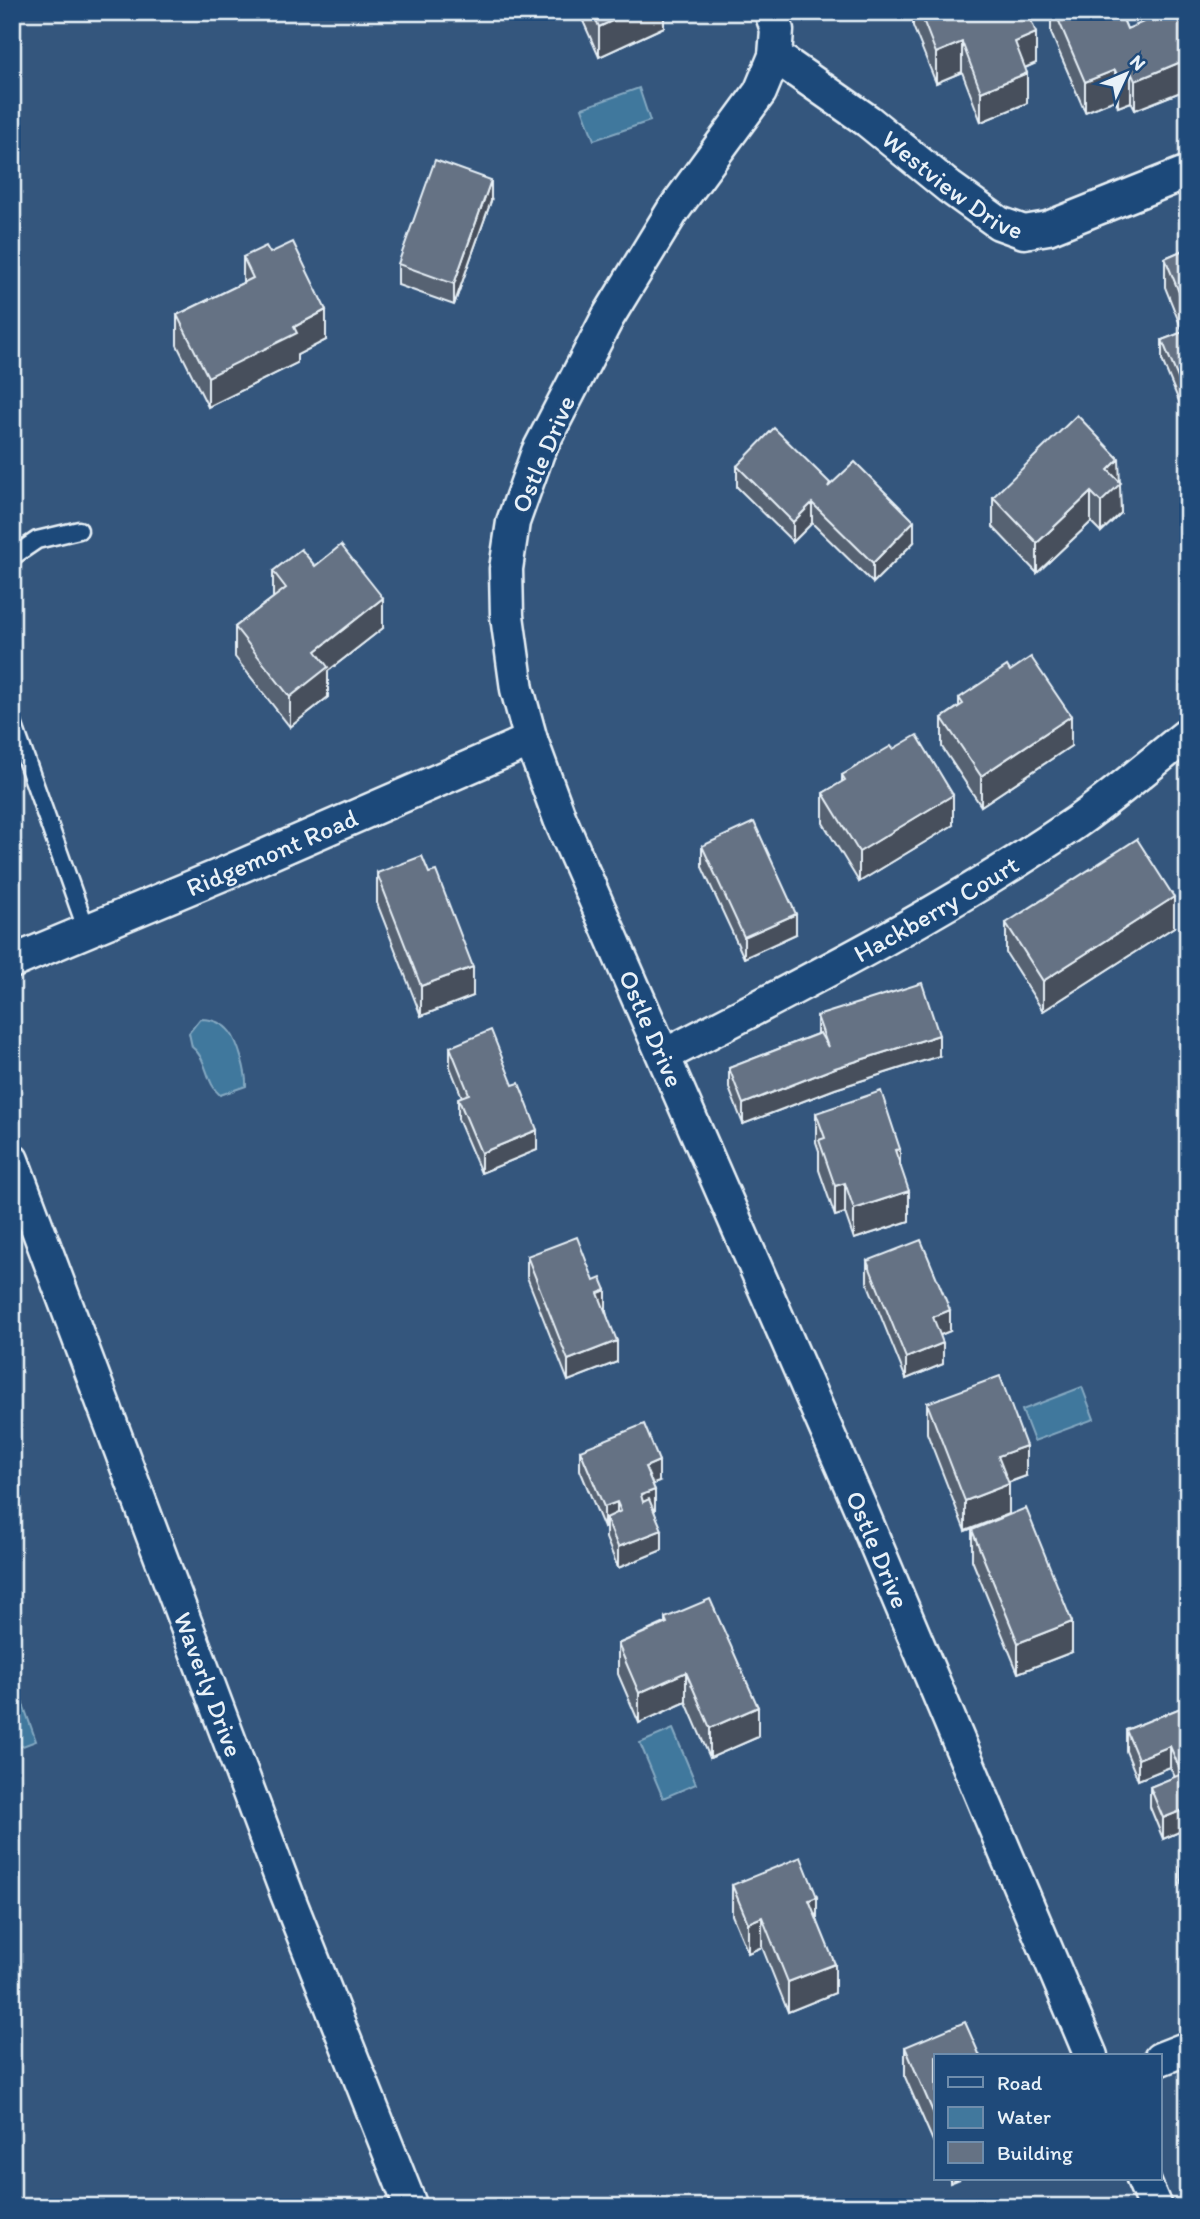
<svg xmlns="http://www.w3.org/2000/svg" width="1200" height="2219" viewBox="0 0 1200 2219" font-family="Itim,sans-serif">
  <style>
    .water { fill: #41789d; stroke: #84a8c1; stroke-width: 2 }
    .lines { fill: none; stroke-linecap: round; stroke-linejoin: round }
    .lane-casing { stroke: #e8f1f8; stroke-width: 21 }
    .street-casing { stroke: #e8f1f8; stroke-width: 37 }
    .lane { stroke: #1f4a7a; stroke-width: 16 }
    .street { stroke: #1f4a7a; stroke-width: 32 }
    .wall { fill: #576272; stroke: #e8f1f8; stroke-width: 2 }
    .shaded-wall { fill: #47505c; stroke: #e8f1f8; stroke-width: 2 }
    .building { fill: #657284; stroke: #e8f1f8; stroke-width: 2 }
    .labels { text-anchor: middle; stroke-width: 6; stroke-linejoin: round; paint-order: stroke }
    .street-label { font-size: 26px; fill: #e8f1f8; stroke: #1f4a7a }
  </style>
  <rect width="100%" height="100%" fill="#34567d"/>
  <filter id="ink" filterUnits="userSpaceOnUse"><feTurbulence type="fractalNoise" baseFrequency=".0143" numOctaves="2"/><feDisplacementMap in="SourceGraphic" scale="14" xChannelSelector="R" yChannelSelector="G"/><feConvolveMatrix kernelMatrix="1 2 1 2 8 2 1 2 1" color-interpolation-filters="sRGB"/></filter>
  <g filter="url(#ink)">
    <!-- water -->
    <g class="water">
      <path d="M639,88L650,121L594,140L582,108Z"/>
      <path d="M200,1019C211,1019 222,1022 230,1032C238,1042 247,1073 246,1086L220,1095C205,1082 208,1059 192,1047L189,1033Z"/>
      <path d="M1082,1387L1094,1419L1034,1441L1022,1410Z"/>
      <path d="M17,1687L36,1741L12,1750V1688Z"/>
      <path d="M673,1729L696,1784L663,1798L640,1743Z"/>
    </g>
    <g class="lines">
      <defs>
        <g id="lane">
          <path d="M12,557L37,540L79,530"/>
          <path d="M12,720L87,931"/>
        </g>
        <g id="street">
          <path id="s1" d="M771,12L777,30L775,56L760,92L672,212L608,317L538,452L513,522L506,569L507,616L517,689L531,740L560,819L863,1514L1091,2056"/>
          <path id="s2" d="M775,56L868,121L949,187L999,223L1024,232L1048,228L1188,172"/>
          <path id="s3" d="M12,962L230,871L531,740"/>
          <path id="s4" d="M665,1055C805,983 945,912 1075,823C1114,796 1150,764 1188,734"/>
          <path id="s5" d="M12,1160L287,1894L411,2207"/>
          <path d="M1160,2059L1188,2048"/>
          <path d="M1143,2179L1155,2207"/>
        </g>
      </defs>
      <!-- lane casing -->
      <use href="#lane" class="lane-casing"/>
      <!-- street casing -->
      <use href="#street" class="street-casing"/>
      <!-- lane -->
      <use href="#lane" class="lane"/>
      <!-- street -->
      <use href="#street" class="street"/>
    </g>
    <!-- wall -->
    <g class="wall">
      <path d="M579,12H664V27L599,57Z"/>
      <path d="M913,12H1028L1036,63L1025,68L1027,103L981,122L962,72L936,83L913,26Z"/>
      <path d="M1051,12H1120L1127,29L1188,12V89L1135,110L1131,102L1118,107L1115,100L1085,112L1051,33Z"/>
      <path d="M491,201L454,305L398,285V264Z"/>
      <path d="M1188,248V409L1183,411L1162,360V340L1183,332L1165,287V258Z"/>
      <path d="M270,253L326,340L297,355V363L208,407L177,345V315L243,283V257Z"/>
      <path d="M737,466L914,542L873,583L812,523L793,542L737,487Z"/>
      <path d="M1119,481L1121,513L1101,532L1091,522L1037,573L993,527V497Z"/>
      <path d="M315,566L383,628L328,671V697L290,727L235,657V627L273,598V571Z"/>
      <path d="M1188,588V639L1180,635V605Z"/>
      <path d="M959,698L1071,746L981,806L942,747V718L959,706Z"/>
      <path d="M893,749L953,825L859,882L823,823V793L842,782V775Z"/>
      <path d="M702,846L796,934L744,958L702,867Z"/>
      <path d="M377,873L473,996L421,1016L377,903Z"/>
      <path d="M1006,923L1174,927L1043,1011L1006,953Z"/>
      <path d="M817,1016L939,1056L835,1089L743,1124L729,1088V1068L817,1034Z"/>
      <path d="M450,1047L513,1085L537,1150L481,1173L458,1119V1098L462,1097L450,1067Z"/>
      <path d="M816,1113L900,1164L909,1221L854,1239L845,1213L835,1216L819,1170V1151L816,1142Z"/>
      <path d="M527,1256L606,1311L617,1362L568,1381L527,1277Z"/>
      <path d="M867,1261L950,1331L940,1335L943,1364L906,1379L867,1282Z"/>
      <path d="M927,1403L1026,1476L1008,1483L1009,1514L965,1531L927,1433Z"/>
      <path d="M580,1450L659,1482L653,1484L655,1510L654,1511L662,1550L618,1568L606,1538V1527L604,1528L580,1470Z"/>
      <path d="M972,1530L1072,1652L1018,1673L972,1560Z"/>
      <path d="M665,1618L758,1737L710,1758L686,1702L639,1723L618,1674V1644L665,1623Z"/>
      <path d="M1188,1705V1828L1163,1839L1150,1807V1787L1175,1777L1170,1767L1138,1780L1126,1751V1730Z"/>
      <path d="M1188,1851V1900L1181,1883V1853Z"/>
      <path d="M732,1885L817,1919L835,1993L788,2012L762,1947L748,1953L732,1915Z"/>
      <path d="M905,2047L936,2056V2148L905,2077Z"/>
    </g>
    <!-- shaded-wall -->
    <g class="shaded-wall">
      <path d="M631,12H664V27L599,57V27Z"/>
      <path d="M1036,33V63L1015,72V42Z"/>
      <path d="M962,42V72L936,83V53Z"/>
      <path d="M1188,59V89L1135,110V81Z"/>
      <path d="M1115,70V100L1085,112V82Z"/>
      <path d="M1131,72V102L1118,107V77Z"/>
      <path d="M1027,73V103L981,122V92Z"/>
      <path d="M491,180V201L454,305V284Z"/>
      <path d="M326,310V340L297,355V363L208,407V377L294,327Z"/>
      <path d="M1188,311V341L1187,342V312Z"/>
      <path d="M1188,388V409L1183,411V390Z"/>
      <path d="M1119,459L1121,513L1101,532V502L1108,470Z"/>
      <path d="M1091,492V522L1037,573V543Z"/>
      <path d="M812,503V523L793,542V522Z"/>
      <path d="M914,521V542L873,583V563Z"/>
      <path d="M383,598V628L328,671V697L290,727V697L316,651Z"/>
      <path d="M1071,716V746L981,806V776Z"/>
      <path d="M953,795V825L859,882V852Z"/>
      <path d="M1174,897V927L1043,1011V981Z"/>
      <path d="M796,914V934L744,958V937Z"/>
      <path d="M473,967V996L421,1016V986Z"/>
      <path d="M939,1035V1056L835,1089L743,1124V1104L835,1068Z"/>
      <path d="M537,1130V1150L481,1173V1153Z"/>
      <path d="M900,1149V1178L895,1150Z"/>
      <path d="M845,1183V1213L835,1216V1186Z"/>
      <path d="M909,1191V1221L854,1239V1209Z"/>
      <path d="M606,1290V1311L598,1314V1293Z"/>
      <path d="M950,1310V1331L933,1338V1317Z"/>
      <path d="M617,1341V1362L568,1381V1360Z"/>
      <path d="M943,1343V1364L906,1379V1358Z"/>
      <path d="M1026,1446V1476L998,1486V1456Z"/>
      <path d="M659,1461V1482L645,1487V1467Z"/>
      <path d="M1009,1484V1514L965,1531V1501Z"/>
      <path d="M655,1490V1510L641,1516V1495Z"/>
      <path d="M617,1502V1523L606,1518V1527L604,1528V1507Z"/>
      <path d="M662,1530V1550L618,1568V1547Z"/>
      <path d="M1072,1622V1652L1018,1673V1643Z"/>
      <path d="M686,1672V1702L639,1723V1693Z"/>
      <path d="M758,1707V1737L710,1758V1728Z"/>
      <path d="M1170,1746V1767L1138,1780V1759Z"/>
      <path d="M1188,1808V1828L1163,1839V1818Z"/>
      <path d="M817,1897V1927L809,1900Z"/>
      <path d="M762,1917V1947L748,1953V1923Z"/>
      <path d="M835,1964V1993L788,2012V1982Z"/>
      <path d="M950,2179H960L950,2183Z"/>
    </g>
    <!-- building -->
    <g class="building">
      <path d="M593,12H631L599,27Z"/>
      <path d="M920,12H1028L1036,33L1015,42L1027,73L981,92L962,42L936,53Z"/>
      <path d="M1055,12H1120L1127,29L1167,12H1188V59L1135,81L1131,72L1118,77L1115,70L1085,82Z"/>
      <path d="M435,160L491,180L454,284L398,264Z"/>
      <path d="M293,242L326,310L294,327L297,333L208,377L177,315L253,278L243,257L266,246L270,253Z"/>
      <path d="M1188,248V311L1187,312L1165,258Z"/>
      <path d="M1188,330V388L1183,390L1162,340Z"/>
      <path d="M1077,415L1119,459L1108,470L1121,483L1101,502L1091,492L1037,543L993,497Z"/>
      <path d="M774,428L830,483L828,487L855,462L914,521L873,563L812,503L793,522L737,466Z"/>
      <path d="M341,545L383,598L316,651L328,667L290,697L235,627L286,588L273,571L301,549L315,566Z"/>
      <path d="M1188,588V609L1180,605Z"/>
      <path d="M1031,657L1071,716L981,776L942,718L963,704L959,698L1007,666L1010,671Z"/>
      <path d="M917,735L953,795L859,852L823,793L845,780L842,775L891,746L893,749Z"/>
      <path d="M754,822L796,914L744,937L702,846Z"/>
      <path d="M1137,839L1174,897L1043,981L1006,923Z"/>
      <path d="M422,856L429,873L436,871L473,967L421,986L377,873Z"/>
      <path d="M922,983L939,1035L835,1068L743,1104L729,1068L820,1033L828,1047L817,1016Z"/>
      <path d="M491,1030L513,1085L519,1083L537,1130L481,1153L458,1098L469,1094L450,1047Z"/>
      <path d="M881,1091L900,1149L895,1150L909,1191L854,1209L845,1183L835,1186L819,1140L825,1138L816,1113Z"/>
      <path d="M577,1237L594,1281L601,1278L606,1290L598,1293L617,1341L568,1360L527,1256Z"/>
      <path d="M921,1240L950,1310L933,1317L943,1343L906,1358L867,1261Z"/>
      <path d="M1000,1376L1026,1446L998,1456L1009,1484L965,1501L927,1403Z"/>
      <path d="M644,1424L659,1461L645,1467L655,1490L641,1495L643,1502L649,1499L662,1530L618,1547L606,1518L621,1511L617,1502L604,1507L580,1450Z"/>
      <path d="M1026,1508L1072,1622L1018,1643L972,1530Z"/>
      <path d="M710,1599L758,1707L710,1728L686,1672L639,1693L618,1644L667,1623L665,1618Z"/>
      <path d="M1188,1705V1808L1163,1818L1150,1787L1182,1774L1170,1746L1138,1759L1126,1730Z"/>
      <path d="M1188,1851V1870L1181,1853Z"/>
      <path d="M801,1857L817,1897L809,1900L835,1964L788,1982L762,1917L748,1923L732,1885Z"/>
      <path d="M965,2022L980,2056H936V2119L905,2047Z"/>
    </g>
  </g>
  <g class="labels">
    <!-- street labels -->
    <g class="street-label">
      <text dy="9" stroke="none"><textPath href="#s2" startOffset="220">Westview Drive</textPath></text>
      <text transform="translate(543 454) rotate(-67)" y="9">Ostle Drive</text>
      <text dy="9" stroke="none"><textPath href="#s3" startOffset="282">Ridgemont Road</textPath></text>
      <text dy="9" stroke="none"><textPath href="#s4" startOffset="308">Hackberry Court</textPath></text>
      <text dy="9" stroke="none"><textPath href="#s1" startOffset="1116">Ostle Drive</textPath></text>
      <text dy="9" stroke="none"><textPath href="#s1" startOffset="1684">Ostle Drive</textPath></text>
      <text dy="9" stroke="none"><textPath href="#s5" startOffset="560">Waverly Drive</textPath></text>
    </g>
  </g>
  <!-- margin -->
  <rect width="1200" height="2219" fill="none" stroke="#1f4a7a" stroke-width="42"/>
  <rect x="21" y="21" width="1158" height="2177" fill="none" stroke="#e8f1f8" stroke-width="2.5" filter="url(#ink)"/>
  <!-- legend -->
  <rect x="934" y="2054" width="228" height="126" fill="#1f4a7a" stroke="#6f8dac" stroke-width="2"/>
  <rect x="948" y="2077" width="35" height="10" fill="#1f4a7a" stroke="#6f8dac" stroke-width="2"/>
  <text x="997" y="2090" font-size="21" fill="#e8f1f8">Road</text>
  <rect x="948" y="2107" width="35" height="21" fill="#41789d" stroke="#6f8dac" stroke-width="2"/>
  <text x="997" y="2124" font-size="21" fill="#e8f1f8">Water</text>
  <rect x="948" y="2142" width="35" height="21" fill="#657284" stroke="#6f8dac" stroke-width="2"/>
  <text x="997" y="2160" font-size="21" fill="#e8f1f8">Building</text>
  <!-- north arrow -->
  <g transform="translate(1126 74) rotate(46)" stroke="#1f4a7a" stroke-width="5" paint-order="stroke">
  <path d="M0-5L12 26L0 18L-12 26Z" fill="#e8f1f8"/>
  <text y="-10" font-size="19" font-weight="bold" text-anchor="middle" fill="#e8f1f8">N</text>
  </g>
</svg>
